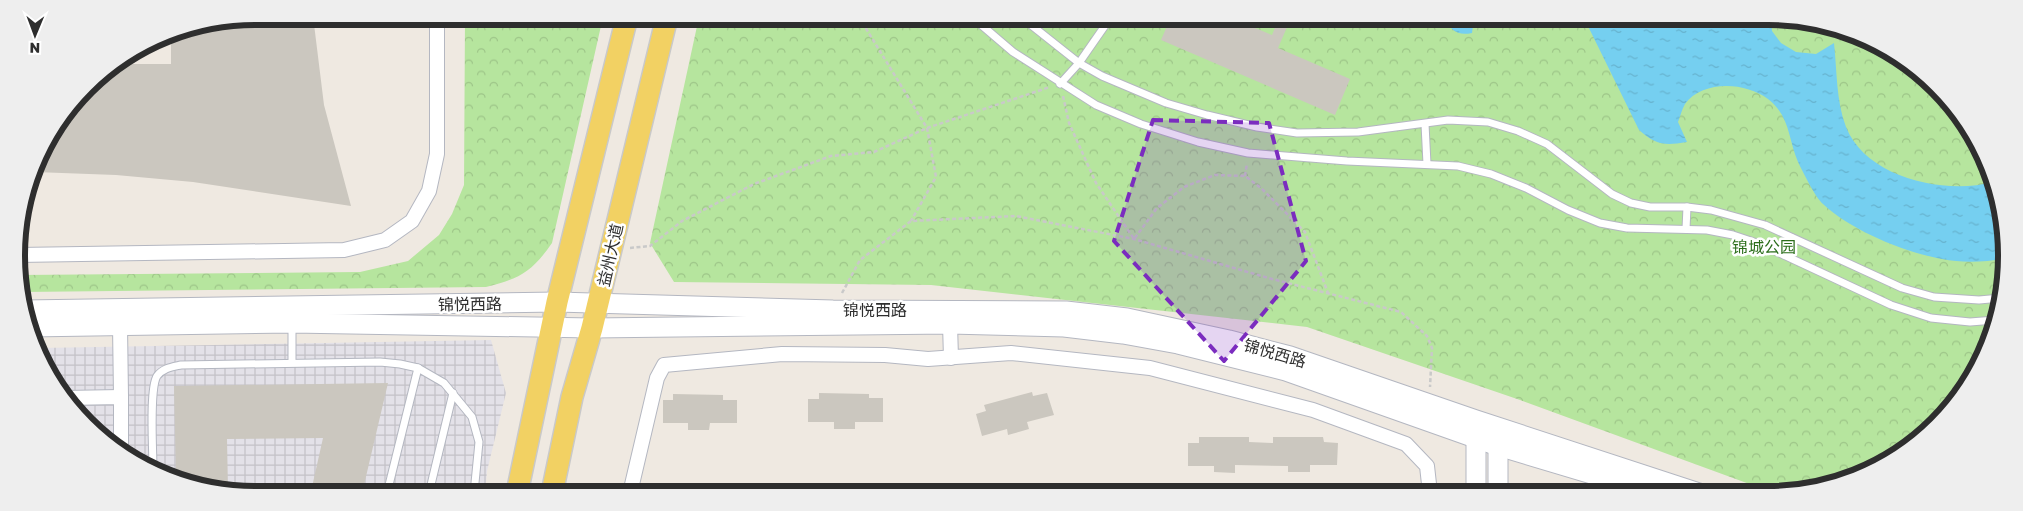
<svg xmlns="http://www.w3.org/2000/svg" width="2023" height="511" viewBox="0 0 2023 511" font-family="'Golos Text','Noto Sans SC',sans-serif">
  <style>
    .industrial { fill: url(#industrial-grid) }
    .forest { fill: url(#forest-crowns) }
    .water { fill: url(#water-ripples) }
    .building { fill: #cbc7bf }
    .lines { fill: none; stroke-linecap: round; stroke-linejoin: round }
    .lane-casing { stroke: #b4b7c1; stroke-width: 9 }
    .street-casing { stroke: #b4b7c1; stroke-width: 16 }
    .secondary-casing { stroke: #b4b7c1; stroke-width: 21 }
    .primary-casing { stroke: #c9c9c9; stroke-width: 24 }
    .path { stroke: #c9c9c9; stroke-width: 2.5; stroke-dasharray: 4 2.5; stroke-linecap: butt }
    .lane { stroke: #fff; stroke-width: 7 }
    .street { stroke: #fff; stroke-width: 14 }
    .secondary { stroke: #fff; stroke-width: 19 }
    .primary { stroke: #f2d163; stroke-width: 21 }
    .marked { fill: #7b2cbf; fill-opacity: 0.2; stroke: #7b2cbf; stroke-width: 4; stroke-dasharray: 10 6; stroke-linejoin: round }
    .labels { text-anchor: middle; stroke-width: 5; stroke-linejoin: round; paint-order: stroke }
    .park-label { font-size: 16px; fill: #2c6e1b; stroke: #fff }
    .street-label { font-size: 16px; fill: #2e2e2e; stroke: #fff }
    .rim { fill: none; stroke: #2e2e2e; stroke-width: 6 }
  </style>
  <defs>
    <pattern id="industrial-grid" width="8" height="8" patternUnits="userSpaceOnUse" patternTransform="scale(1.25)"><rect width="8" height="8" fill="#e3e1e8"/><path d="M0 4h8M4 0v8" fill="none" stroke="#c3c1c7"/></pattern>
    <pattern id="forest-crowns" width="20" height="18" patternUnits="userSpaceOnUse" patternTransform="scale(1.25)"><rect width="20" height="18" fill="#b6e59e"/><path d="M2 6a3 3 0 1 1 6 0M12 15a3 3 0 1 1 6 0" fill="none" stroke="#9dc588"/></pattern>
    <pattern id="water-ripples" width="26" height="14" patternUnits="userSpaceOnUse" patternTransform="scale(1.25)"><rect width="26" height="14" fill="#75cff0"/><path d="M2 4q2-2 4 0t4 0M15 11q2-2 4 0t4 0" fill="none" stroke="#66b2ce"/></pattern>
  </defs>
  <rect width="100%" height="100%" fill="#efe9e1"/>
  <!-- industrial -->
  <path class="industrial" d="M491,340L506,393L487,471L485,493H224L136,463L66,401L40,348Z"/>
  <!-- forest -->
  <g class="forest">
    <path d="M465,17H603L552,243C532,272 519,279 486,287L22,292L20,275L360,272L408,261L439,235L452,214L464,185Z"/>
    <path d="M699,17L1799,18L1887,48L1957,110L1999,194L2005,287L1982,362L1936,425L1873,470L1798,493H1774L1520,400L1307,327L931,285L674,282L650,243Z"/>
  </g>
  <!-- water -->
  <g class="water">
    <path d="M1444,18H1474L1472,33C1457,36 1452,31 1444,18Z"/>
    <path d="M1584,18H1771L1772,31L1781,43L1796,52L1816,54L1834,43C1837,70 1836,101 1846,127C1866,178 1945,195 1993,182L1999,194L2003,259C1985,262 1961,263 1942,259C1904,252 1852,231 1823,204C1815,197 1803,172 1798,162C1788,138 1790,116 1768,99C1745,82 1703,80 1685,104C1682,109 1680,117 1678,122L1687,142C1664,146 1656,145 1639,130Z"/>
  </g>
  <!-- building -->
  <g class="building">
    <path d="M256,16H313L324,105L351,206L193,182L116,175L35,172L41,150L98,76L116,64H171V33Z"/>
    <path d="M1171,17L1231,18L1272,35L1279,18H1291L1278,48L1350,79L1335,115L1161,40Z"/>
    <path d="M388,383L364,485L312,487L323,438L227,439L228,490H216L176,476L174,386Z"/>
    <path d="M1032,392L1033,396L1047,393L1054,415L1027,422L1029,429L1008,435L1007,429L982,436L976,414L986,411L984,405Z"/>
    <path d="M819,393L869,394V398H883V422H855V429H834V422H808V399H819Z"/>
    <path d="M673,394L723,395V400H737V423H710L709,430H688V423H663V400H673Z"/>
    <path d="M1199,437H1249V442L1273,443V437H1323L1324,442L1338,443L1337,465H1310V472H1288V466L1235,465V473L1214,472V466H1188V443H1199Z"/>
  </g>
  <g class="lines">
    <defs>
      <g id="lane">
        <path d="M972,17L1013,52L1096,105L1141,124L1198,142L1248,153L1347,161L1458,166L1491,174L1526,188L1568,210L1600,223L1627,228L1707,230L1733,235L1760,244L1891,305L1931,318L1970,322L1995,320"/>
        <path d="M1021,17L1079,63L1102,76L1166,103L1207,115L1257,127L1297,133L1358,132L1448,120L1488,122L1518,131L1547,144L1612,194L1631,203L1650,207H1687L1711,210L1765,225L1902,288L1934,297L1979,300L2001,298"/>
        <path d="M1060,84L1079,63L1111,17"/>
        <path d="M1425,124L1427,164"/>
        <path d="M1686,229L1687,207"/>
        <path d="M1784,255L1792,238"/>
        <path d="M292,362V323"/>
        <path d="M153,469C153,450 149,389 157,376C163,368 172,367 181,365L380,362L400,364L418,368L444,383L472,417L479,442L474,493"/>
        <path d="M387,493L418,368"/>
        <path d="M429,493L453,393"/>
      </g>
      <g id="street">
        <path d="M18,255L344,250L385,240L412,221L429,191L437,154V16"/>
        <path d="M950,324L951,358"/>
        <path d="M120,325L121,397"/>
        <path d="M64,398L121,397V450"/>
        <path d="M630,493L657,378L664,365L782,354L885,355L928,359L1011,353L1150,368L1313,410L1406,444L1427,466L1430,493"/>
      </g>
      <g id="secondary">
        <path d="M24,310L557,302L833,310L1066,311L1127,318L1229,340L1290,356L1476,420L1699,493"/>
        <path d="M29,327L292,323L592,328L950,324L1064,327L1123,334L1178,344L1286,371L1498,446L1655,493"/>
        <path d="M1476,427V493"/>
        <path d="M1498,435V493"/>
      </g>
      <g id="primary">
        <path d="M517,493L557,302L627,17"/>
        <path d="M552,493L572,397L592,328L667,17"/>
      </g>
    </defs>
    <!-- lane casing -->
    <use href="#lane" class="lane-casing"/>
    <!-- street casing -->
    <use href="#street" class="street-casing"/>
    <!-- secondary casing -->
    <use href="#secondary" class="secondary-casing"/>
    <!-- primary casing -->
    <use href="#primary" class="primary-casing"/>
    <!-- path -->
    <g class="path">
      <path d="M859,17L927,128L936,177L911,221"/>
      <path d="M1063,96L1069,123L1096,183L1134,239L1157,208L1184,187L1215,175L1245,176L1261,188L1305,232L1328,293"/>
      <path d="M1245,176L1247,163"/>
      <path d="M630,248L650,246L682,221L754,184L831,156L874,152L927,128L1050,87"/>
      <path d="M842,293L860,260L911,221L1016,216L1134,239L1272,279L1401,312L1427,336L1432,348L1430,387"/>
    </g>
    <!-- lane -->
    <use href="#lane" class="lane"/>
    <!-- street -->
    <use href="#street" class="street"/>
    <!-- secondary -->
    <use href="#secondary" class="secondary"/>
    <!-- primary -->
    <use href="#primary" class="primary"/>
  </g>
  <!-- marked area -->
  <path class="marked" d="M1153,120L1269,123L1306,261L1224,361L1114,241Z"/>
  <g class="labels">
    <!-- park labels -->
    <g class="park-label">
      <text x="1764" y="253">锦城公园</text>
    </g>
    <!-- street labels -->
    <g class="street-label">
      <text transform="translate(610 255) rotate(-77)" y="6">益州大道</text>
      <text transform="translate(470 304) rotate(-1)" y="6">锦悦西路</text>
      <text x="875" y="316">锦悦西路</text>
      <text transform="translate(1275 353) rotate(16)" y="6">锦悦西路</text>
    </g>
  </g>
  <!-- crop -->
  <path d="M0 0H2023V511H0ZM255 25H1768A230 230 0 0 1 1998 255V256A230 230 0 0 1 1768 486H255A230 230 0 0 1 25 256V255A230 230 0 0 1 255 25Z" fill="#eee" fill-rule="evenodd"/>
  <path class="rim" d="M255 25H1768A230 230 0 0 1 1998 255V256A230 230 0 0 1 1768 486H255A230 230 0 0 1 25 256V255A230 230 0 0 1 255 25Z"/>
  <!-- north arrow -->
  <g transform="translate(35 35) rotate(181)" stroke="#ffffff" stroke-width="4" paint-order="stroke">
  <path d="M0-4L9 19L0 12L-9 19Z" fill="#2e2e2e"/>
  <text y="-8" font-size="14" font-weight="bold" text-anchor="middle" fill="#2e2e2e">N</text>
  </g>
</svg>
